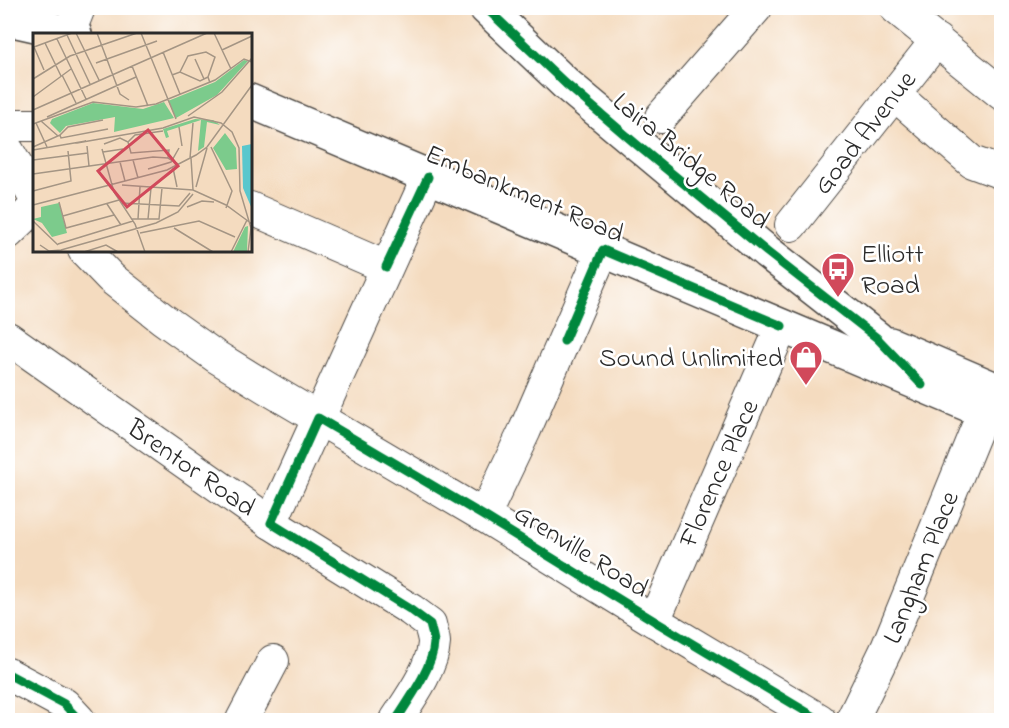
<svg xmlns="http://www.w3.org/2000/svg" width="1009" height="728" viewBox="0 0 1009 728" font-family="'Indie Flower',sans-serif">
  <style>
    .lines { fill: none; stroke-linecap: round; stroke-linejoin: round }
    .minor-casing { stroke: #494541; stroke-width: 34 }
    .major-casing { stroke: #494541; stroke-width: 36 }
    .minor { stroke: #fff; stroke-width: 32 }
    .major { stroke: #fff; stroke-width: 33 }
    .cycleway-casing { stroke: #fff; stroke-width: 13 }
    .cycleway { stroke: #00873e; stroke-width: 9 }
    .labels { text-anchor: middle; stroke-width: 5; stroke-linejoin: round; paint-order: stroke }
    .street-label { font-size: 27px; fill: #2b2b2b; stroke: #fff }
    .poi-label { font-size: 27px; fill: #2b2b2b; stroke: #fff; text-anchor: start }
    .inset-road { fill: none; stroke: #a49584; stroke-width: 1.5 }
    .view { fill: #d1495b; fill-opacity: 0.15; stroke: #d1495b; stroke-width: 3 }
    .inset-edge { fill: none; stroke: #2b2b2b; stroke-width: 3 }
  </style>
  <rect width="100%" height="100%" fill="#fff"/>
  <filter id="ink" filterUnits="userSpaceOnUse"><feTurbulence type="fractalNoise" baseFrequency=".0167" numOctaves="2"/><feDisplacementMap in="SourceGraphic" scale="12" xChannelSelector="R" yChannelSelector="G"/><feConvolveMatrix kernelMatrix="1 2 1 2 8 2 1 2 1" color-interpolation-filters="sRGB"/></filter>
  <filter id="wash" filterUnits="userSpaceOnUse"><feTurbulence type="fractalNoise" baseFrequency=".008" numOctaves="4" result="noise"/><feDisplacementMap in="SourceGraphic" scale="24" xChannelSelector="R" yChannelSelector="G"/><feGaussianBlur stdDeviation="1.35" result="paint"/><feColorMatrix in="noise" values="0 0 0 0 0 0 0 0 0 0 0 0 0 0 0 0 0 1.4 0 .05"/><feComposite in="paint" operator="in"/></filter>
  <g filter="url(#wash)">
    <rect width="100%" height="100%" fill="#f4dbbf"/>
  </g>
  <g filter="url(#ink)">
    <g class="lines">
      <defs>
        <g id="minor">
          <path d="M896,8L1002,94"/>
          <path d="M69,33L79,8"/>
          <path d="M894,94L972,162L1002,173"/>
          <path d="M661,117L756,8"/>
          <path d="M8,125H34"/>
          <path d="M8,151L34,196"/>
          <path d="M250,208L386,267"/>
          <path d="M791,225L937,40"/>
          <path d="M8,233L34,208"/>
          <path d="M84,250L111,278L163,319L215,356L267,388L484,516L656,622L820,720"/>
          <path d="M8,338L271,523L411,610L430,624C431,630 434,637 434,643C433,667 409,700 396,720"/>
          <path d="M484,516L525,430L603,250"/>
          <path d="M271,523L428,177"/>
          <path d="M654,621L782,326"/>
          <path d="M8,674L64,704L79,720"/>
          <path d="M242,720L273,661"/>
          <path d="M852,720L887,648L984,411L996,389"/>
        </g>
        <g id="major">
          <path d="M486,8L566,84L767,252L877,338L913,375"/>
          <path d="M8,19L75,34"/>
          <path d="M250,101L1002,419"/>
          <path d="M890,344L1002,392"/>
        </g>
      </defs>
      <!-- minor casing -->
      <use href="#minor" class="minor-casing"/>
      <!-- major casing -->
      <use href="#major" class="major-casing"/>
      <!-- minor -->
      <use href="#minor" class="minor"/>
      <!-- major -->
      <use href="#major" class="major"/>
      <defs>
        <g id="cycleway">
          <path d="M486,8L566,84L636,144L767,252L877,338L922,385"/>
          <path d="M386,267L428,177"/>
          <path d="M564,341L603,250L782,326"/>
          <path d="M8,674L64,704L79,720"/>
          <path d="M396,720C409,700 433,667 434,643C434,637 431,630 430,624L411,610L271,523L318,418L484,516L656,622L820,720"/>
        </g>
      </defs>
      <!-- cycleway casing -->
      <use href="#cycleway" class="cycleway-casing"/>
      <!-- cycleway -->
      <use href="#cycleway" class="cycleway"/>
    </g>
  </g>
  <!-- icons -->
  <defs>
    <symbol id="bus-pin" viewBox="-11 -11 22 30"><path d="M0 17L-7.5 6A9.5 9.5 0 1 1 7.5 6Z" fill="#d1495b" stroke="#fff"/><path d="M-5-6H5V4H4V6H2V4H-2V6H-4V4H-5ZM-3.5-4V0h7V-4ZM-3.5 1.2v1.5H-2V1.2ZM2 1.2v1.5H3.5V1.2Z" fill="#fff"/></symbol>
    <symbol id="shop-pin" viewBox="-11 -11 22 30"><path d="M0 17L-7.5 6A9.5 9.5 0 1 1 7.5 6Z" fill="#d1495b" stroke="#fff"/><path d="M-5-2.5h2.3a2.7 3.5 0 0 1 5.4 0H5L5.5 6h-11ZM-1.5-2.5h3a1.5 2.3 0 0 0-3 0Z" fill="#fff"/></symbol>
  </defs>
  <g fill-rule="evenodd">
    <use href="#bus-pin" x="819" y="250" width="38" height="52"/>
    <use href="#shop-pin" x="787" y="338" width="38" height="52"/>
  </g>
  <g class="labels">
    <!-- street labels -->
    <g class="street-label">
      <text transform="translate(864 132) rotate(-52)" y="9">Goad Avenue</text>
      <text transform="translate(692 160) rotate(40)" y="9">Laira Bridge Road</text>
      <text transform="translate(525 193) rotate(23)" y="9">Embankment Road</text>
      <text transform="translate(192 467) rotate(35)" y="9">Brentor Road</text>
      <text transform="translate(718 473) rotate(-66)" y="9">Florence Place</text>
      <text transform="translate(582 550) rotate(32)" y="9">Grenville Road</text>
      <text transform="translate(920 567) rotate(-68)" y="9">Langham Place</text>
    </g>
    <!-- poi labels -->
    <g class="poi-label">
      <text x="861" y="262">Elliott<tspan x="861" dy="31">Road</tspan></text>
      <text x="783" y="366" text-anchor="end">Sound Unlimited</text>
    </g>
  </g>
  <!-- overview -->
  <g transform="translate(33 33)">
    <rect width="219" height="219" fill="#f4dbbf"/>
    <path d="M211,27L215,28L184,62L143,85L135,68L182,49ZM131,69L141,85L81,99L82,84L33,93L27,100L17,90L19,86L60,70L110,76ZM162,86L180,87L187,92L174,89L171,114L165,118L168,87L134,98L136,104L133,105L130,96ZM192,100L203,115L204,136L193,137L180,115ZM26,170L34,200L19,204L9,190L0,186L8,184V174ZM215,193L214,219H200L212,194Z" fill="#7ccb8c"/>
    <path d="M219,111V176L210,155L209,113Z" fill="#59c7cd"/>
    <path class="inset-road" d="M43,0L66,47M64,0L87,61L96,67M108,0L143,86M181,0L198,36M34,2L57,51M24,6L53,66M12,10L28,43M189,17L219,3M130,19L147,61M162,26L171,46M63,30L124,8M99,33L115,73M11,37L1,14L39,0M147,39L155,23L173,19L182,24L175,44L177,50M29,42L43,70M139,42L147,39L167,48L175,44M0,46L37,23L104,0M0,64L38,36M0,77L174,0M155,83L189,59L219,25M14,84L103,44M8,88L25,103M3,90L14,114M0,91L60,69L103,74L123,71L182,47L211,26L219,29M146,94L149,113M27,102L35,94L70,87M95,109L98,120L136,117L135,125M95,109L102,102L130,98M44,110L130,95L161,84L188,90L199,99L206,115L207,158L218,195L215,219M71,111L87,105L95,109M54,113L56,133M0,114L27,102L28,105L75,96M178,114L199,158L193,175M69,116L81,159L102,191L112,219M0,117L53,108M70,119L90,116M157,125L160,90M158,125L160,157M0,127L55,120M100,127L105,145M87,129L92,148M140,135L144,154M115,136L138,129L146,115M0,141L120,124L135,125L145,131M89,152L160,157L193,172L219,191M163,154L174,115M0,158L38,148L35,118M26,169L33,195L81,182M88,170L146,173L157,160M74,171L88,192M0,172L134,137L163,122L174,114L219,52M154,174L169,168L181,169M30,183L86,167M99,186H126L129,155M105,186L107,154M115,186L118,155M0,188L25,212M141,195L180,219M107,200L166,188L202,204M25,211L100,188M7,212L16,218L28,217L123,190L145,179L160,161M51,219L73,212L85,219M198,219L214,187"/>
    <path class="view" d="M115,97L145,133L94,174L65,138Z"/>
    <rect width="219" height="219" class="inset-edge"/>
  </g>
  <!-- margin -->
  <rect width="1009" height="728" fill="none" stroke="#fff" stroke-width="30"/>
</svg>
